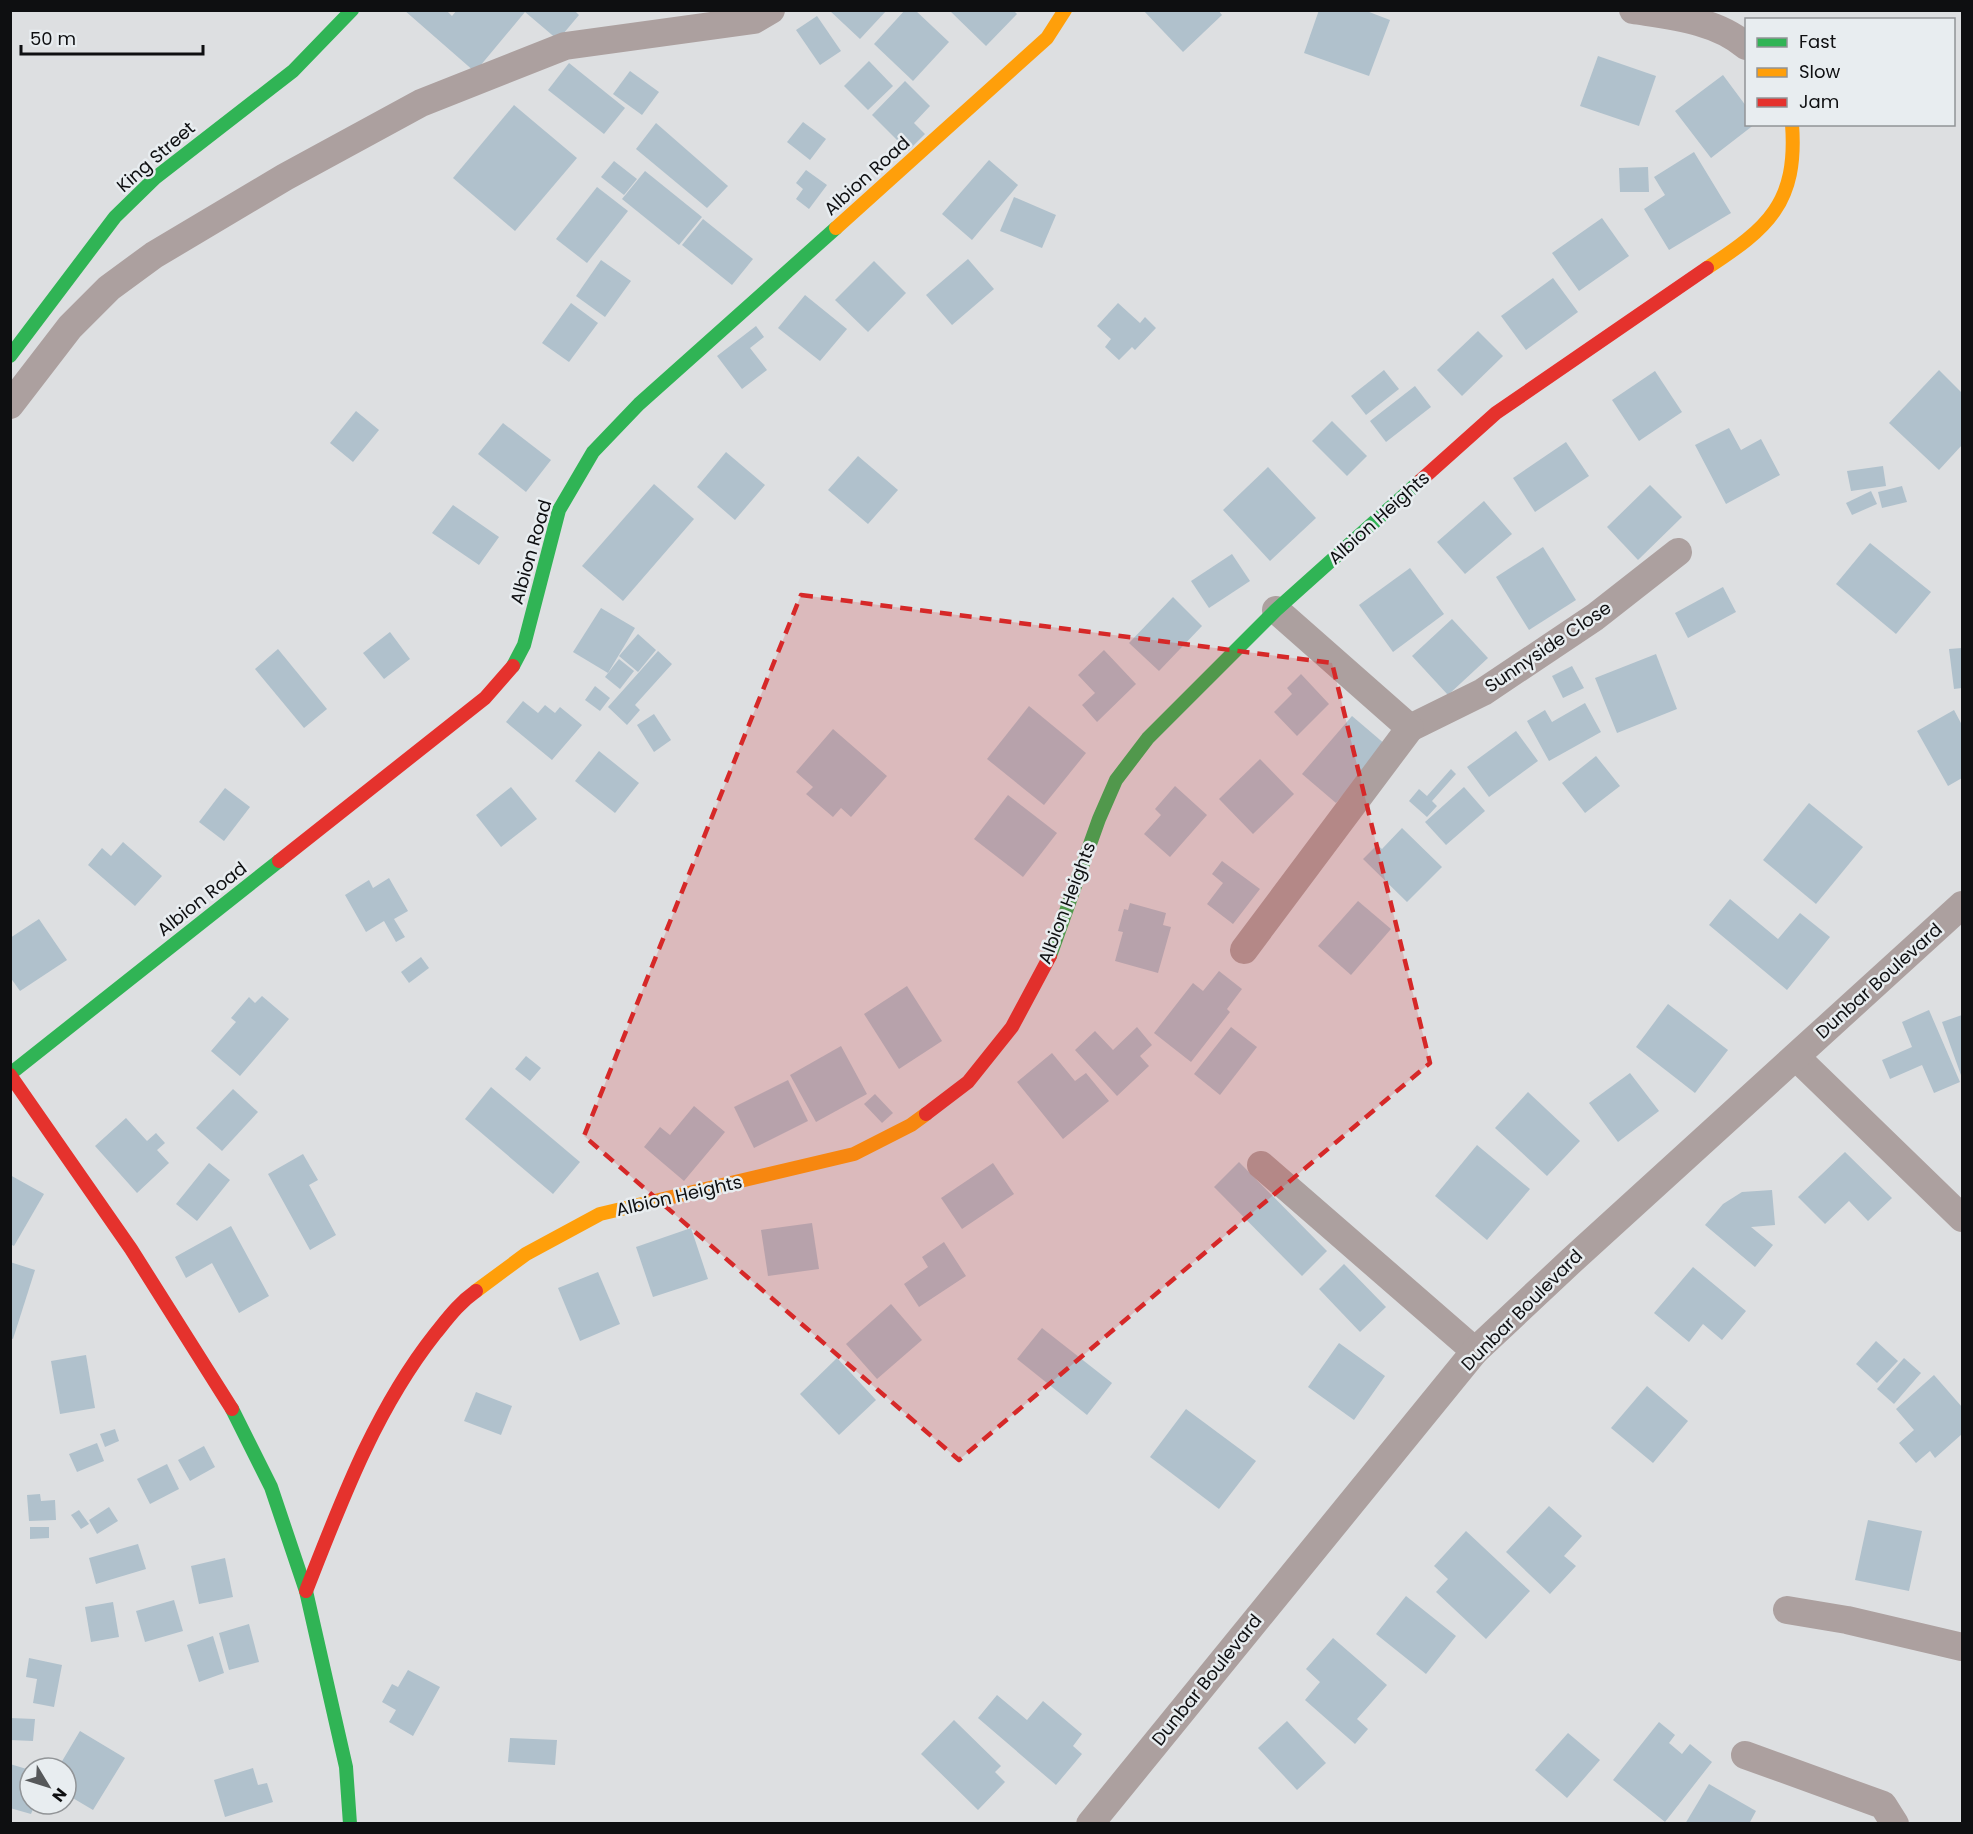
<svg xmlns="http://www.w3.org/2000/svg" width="1973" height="1834" viewBox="0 0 1973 1834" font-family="Poppins,sans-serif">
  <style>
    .building { fill: #b0c1cc }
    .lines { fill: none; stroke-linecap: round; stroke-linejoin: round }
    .street { stroke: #aca09f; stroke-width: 28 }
    .fast { stroke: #30b455; stroke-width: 14 }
    .slow { stroke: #ff9f0a; stroke-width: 14 }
    .jam { stroke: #e5322d; stroke-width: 14 }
    .marked { fill: #d62828; fill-opacity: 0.2; stroke: #d62828; stroke-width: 4.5; stroke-dasharray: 12 8; stroke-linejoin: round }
    .labels { text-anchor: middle; stroke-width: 5; stroke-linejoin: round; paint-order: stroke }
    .street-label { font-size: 18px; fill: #0e0f11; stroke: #e8edf0 }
  </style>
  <rect width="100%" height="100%" fill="#dddfe1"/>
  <!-- building -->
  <g class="building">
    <path d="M404,10H446L452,16L457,10H574L579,15L558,40L525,12L475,72Z"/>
    <path d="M829,10H887L860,39Z"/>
    <path d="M905,10H915L949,42L913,81L874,44Z"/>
    <path d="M949,10H1013L1017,14L986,46Z"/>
    <path d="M1143,10H1218L1222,15L1183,52Z"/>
    <path d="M1319,10H1364L1390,20L1369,76L1304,53Z"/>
    <path d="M817,16L841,51L820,65L796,30Z"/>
    <path d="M1598,56L1656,76L1639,126L1580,106Z"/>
    <path d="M869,61L893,86L868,110L844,86Z"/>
    <path d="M569,63L625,108L604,134L548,90Z"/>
    <path d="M630,71L659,92L642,115L613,94Z"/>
    <path d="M1723,75L1746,106V124H1755L1711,158L1675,111Z"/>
    <path d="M905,81L930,106L914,123L925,134L908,151L872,115Z"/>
    <path d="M514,105L577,158L515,231L453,178Z"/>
    <path d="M803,122L826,139L810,160L787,142Z"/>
    <path d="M656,123L728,186L707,208L636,149Z"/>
    <path d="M1694,152L1731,213L1669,250L1644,209L1665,195L1654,177Z"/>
    <path d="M989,160L1018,185L972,240L942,214Z"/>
    <path d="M614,161L637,179L624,195L601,177Z"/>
    <path d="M1648,167L1649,192H1620L1619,168Z"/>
    <path d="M806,170L827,185L809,209L796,199L803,189L796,183Z"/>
    <path d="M645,171L702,217L679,245L622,199Z"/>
    <path d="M597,187L628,211L587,263L556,239Z"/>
    <path d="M1014,197L1056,215L1042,248L1000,231Z"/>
    <path d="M1602,218L1629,256L1579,291L1552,253Z"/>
    <path d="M703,219L753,259L732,285L682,245Z"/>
    <path d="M968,259L994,289L952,325L926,295Z"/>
    <path d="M601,260L631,281L605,317L576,296Z"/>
    <path d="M874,261L906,293L868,332L835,300Z"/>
    <path d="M1553,278L1578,312L1526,350L1501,316Z"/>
    <path d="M805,295L847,329L820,361L778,328Z"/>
    <path d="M571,303L598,323L569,362L542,343Z"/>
    <path d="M1118,303L1140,323L1145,317L1156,328L1135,350L1132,347L1119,360L1105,347L1111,339L1097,326Z"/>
    <path d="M756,326L764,337L750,348L767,370L742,389L717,356Z"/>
    <path d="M1478,331L1503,356L1462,396L1437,370Z"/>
    <path d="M1384,370L1399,389L1366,415L1351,396Z"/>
    <path d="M1939,370L1962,393V445L1939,470L1889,423Z"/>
    <path d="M1655,371L1682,412L1639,441L1612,400Z"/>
    <path d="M1415,386L1431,407L1386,442L1370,421Z"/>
    <path d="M356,411L379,430L353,462L330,443Z"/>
    <path d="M1332,421L1367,456L1347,476L1312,441Z"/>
    <path d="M503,423L551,460L526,492L478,454Z"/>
    <path d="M1729,428L1741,450L1761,439L1780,475L1726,504L1695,445Z"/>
    <path d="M1566,442L1589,476L1535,512L1513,478Z"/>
    <path d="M726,452L765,485L735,520L697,487Z"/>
    <path d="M858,456L898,490L868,524L828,490Z"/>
    <path d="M1883,466L1886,486L1851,491L1847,471Z"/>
    <path d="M1268,467L1316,518L1270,561L1223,510Z"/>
    <path d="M654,484L694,519L623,601L582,566Z"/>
    <path d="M1650,485L1682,517L1638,560L1607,527Z"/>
    <path d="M1902,486L1907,502L1882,508L1878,492Z"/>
    <path d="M1871,491L1877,504L1852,515L1846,503Z"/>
    <path d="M1484,501L1512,534L1465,574L1437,542Z"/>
    <path d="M453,505L499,537L479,565L432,533Z"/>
    <path d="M1870,543L1931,592L1896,634L1836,584Z"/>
    <path d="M1543,547L1576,600L1529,630L1496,577Z"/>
    <path d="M1232,554L1250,581L1209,608L1191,581Z"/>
    <path d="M1410,568L1444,614L1393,652L1359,605Z"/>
    <path d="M1723,587L1736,612L1688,638L1675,613Z"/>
    <path d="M1173,597L1202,626L1159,671L1129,643Z"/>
    <path d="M601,608L635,628L608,673L573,652Z"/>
    <path d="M1452,619L1488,658L1448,695L1412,656Z"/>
    <path d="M390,632L410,659L384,679L363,653Z"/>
    <path d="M638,634L656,650L638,672L619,656Z"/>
    <path d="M1962,648V688L1954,689L1949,649Z"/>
    <path d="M278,649L327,709L304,728L255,669Z"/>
    <path d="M1104,650L1136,684L1097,722L1082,705L1095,693L1078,675Z"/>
    <path d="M658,651L672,664L635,705L640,710L627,725L608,707Z"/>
    <path d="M1656,654L1677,709L1617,733L1595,678Z"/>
    <path d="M619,659L634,671L620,689L605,677Z"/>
    <path d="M1572,666L1584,688L1563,698L1552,676Z"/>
    <path d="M1301,674L1329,704L1297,736L1274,712L1292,694L1287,688Z"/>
    <path d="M595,686L610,698L600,711L585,700Z"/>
    <path d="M523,701L538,713L545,705L555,713L560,707L582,725L552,760L506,722Z"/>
    <path d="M1585,703L1601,732L1549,761L1527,721L1545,710L1552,722Z"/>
    <path d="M1029,706L1086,753L1044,805L987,759Z"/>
    <path d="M1954,710L1962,725V778L1948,786L1917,731Z"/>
    <path d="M654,714L671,740L654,752L637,725Z"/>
    <path d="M1352,716L1386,745L1336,803L1302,774Z"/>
    <path d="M833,729L887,776L851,817L841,808L833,817L806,794L813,787L796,772Z"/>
    <path d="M1516,731L1538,761L1489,797L1467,767Z"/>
    <path d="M599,751L639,783L615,813L575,781Z"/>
    <path d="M1596,756L1620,786L1585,813L1562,783Z"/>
    <path d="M1260,759L1294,794L1253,834L1219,799Z"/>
    <path d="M1451,769L1456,774L1432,801L1437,806L1427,817L1409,801L1419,789L1427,796Z"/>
    <path d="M1175,786L1207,815L1170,857L1144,834L1161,815L1155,809Z"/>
    <path d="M511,787L537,819L501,847L476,815Z"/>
    <path d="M1464,787L1485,811L1446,845L1425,822Z"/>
    <path d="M225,788L250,807L224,841L199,822Z"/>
    <path d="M1008,795L1057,833L1023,877L974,839Z"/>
    <path d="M1809,803L1863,847L1816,904L1763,860Z"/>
    <path d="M1402,828L1442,867L1407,902L1363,859L1377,845L1382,849Z"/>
    <path d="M123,842L162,876L135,906L88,865L102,848L111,856Z"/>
    <path d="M1222,861L1260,889L1233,924L1207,904L1223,883L1212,874Z"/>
    <path d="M389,878L408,911L394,919L405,937L396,942L384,921L366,932L345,895L369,880L373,888Z"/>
    <path d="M1730,899L1778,939L1800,913L1830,937L1787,990L1709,925Z"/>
    <path d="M1358,901L1391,929L1351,975L1318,946Z"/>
    <path d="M1130,903L1166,913L1163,925L1171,927L1158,973L1115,961L1123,932L1118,931L1124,909L1128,910Z"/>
    <path d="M39,919L67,960L20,991L10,977V938Z"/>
    <path d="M421,957L429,968L409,983L401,972Z"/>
    <path d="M1219,971L1242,989L1227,1009L1230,1012L1191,1062L1154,1033L1193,983L1203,991Z"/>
    <path d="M907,986L942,1041L899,1069L864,1014Z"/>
    <path d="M262,996L289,1019L240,1076L211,1051L236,1022L231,1018L249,997L255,1003Z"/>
    <path d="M1668,1004L1728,1050L1695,1093L1636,1047Z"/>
    <path d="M1929,1010L1960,1082L1934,1093L1922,1065L1890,1079L1882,1060L1912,1047L1902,1022Z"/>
    <path d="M1962,1015V1078L1942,1022Z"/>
    <path d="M1137,1027L1152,1045L1140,1056L1149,1066L1117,1096L1075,1050L1095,1031L1113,1050Z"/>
    <path d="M1231,1027L1257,1047L1220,1095L1194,1074Z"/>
    <path d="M841,1046L867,1094L816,1122L790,1075Z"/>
    <path d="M1052,1053L1075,1081L1086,1073L1109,1101L1063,1139L1017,1082Z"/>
    <path d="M526,1056L541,1068L530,1081L515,1069Z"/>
    <path d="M1630,1073L1659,1111L1618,1142L1589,1103Z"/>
    <path d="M788,1080L808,1121L754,1148L734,1107Z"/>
    <path d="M491,1087L580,1162L553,1194L465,1119Z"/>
    <path d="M233,1089L258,1112L222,1151L196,1128Z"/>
    <path d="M1528,1092L1580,1141L1547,1176L1495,1128Z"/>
    <path d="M875,1094L893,1113L882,1123L864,1104Z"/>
    <path d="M694,1106L725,1132L684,1181L644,1147L660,1127L670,1135Z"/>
    <path d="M126,1118L147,1141L156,1133L165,1143L157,1150L169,1163L137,1193L95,1146Z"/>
    <path d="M1477,1145L1530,1189L1487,1240L1435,1196Z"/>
    <path d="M1845,1152L1892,1198L1868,1221L1849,1201L1825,1224L1798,1197Z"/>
    <path d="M303,1154L318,1180L309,1185L336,1235L310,1250L268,1174Z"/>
    <path d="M1239,1162L1327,1251L1302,1276L1214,1187Z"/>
    <path d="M209,1163L230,1180L197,1221L176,1204Z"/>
    <path d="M993,1163L1014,1194L962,1229L941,1198Z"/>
    <path d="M10,1175L44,1194L14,1246L10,1244Z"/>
    <path d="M1772,1190L1775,1225L1751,1227L1773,1245L1755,1267L1705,1225L1723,1204L1742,1192Z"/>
    <path d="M812,1223L819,1269L768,1276L761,1230Z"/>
    <path d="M231,1226L269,1296L239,1313L212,1263L186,1278L175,1257Z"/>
    <path d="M691,1228L708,1279L653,1297L636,1247Z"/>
    <path d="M944,1242L966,1276L919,1307L904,1284L928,1267L922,1257Z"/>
    <path d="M10,1262L35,1270L13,1339L10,1338Z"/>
    <path d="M1344,1264L1386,1307L1360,1332L1319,1289Z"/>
    <path d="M1693,1267L1746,1311L1722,1340L1703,1324L1689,1342L1654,1313Z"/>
    <path d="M598,1272L620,1324L580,1341L558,1288Z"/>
    <path d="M891,1304L922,1340L877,1379L846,1344Z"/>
    <path d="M1042,1328L1112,1383L1087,1415L1017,1359Z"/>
    <path d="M1876,1341L1898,1361L1877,1383L1856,1364Z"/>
    <path d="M1339,1343L1385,1376L1354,1420L1308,1387Z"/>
    <path d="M86,1355L95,1408L60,1414L51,1361Z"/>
    <path d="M837,1358L876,1400L839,1435L800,1394Z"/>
    <path d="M1904,1358L1921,1373L1894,1404L1877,1389Z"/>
    <path d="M1934,1375L1962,1407V1434L1935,1458L1930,1451L1916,1463L1899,1443L1914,1430L1896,1409Z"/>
    <path d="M1647,1386L1688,1421L1653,1463L1611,1428Z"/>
    <path d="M476,1392L512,1406L501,1435L464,1421Z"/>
    <path d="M1186,1409L1256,1461L1219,1509L1150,1457Z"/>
    <path d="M115,1429L119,1441L105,1447L100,1434Z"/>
    <path d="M97,1443L104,1461L77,1472L69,1454Z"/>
    <path d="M204,1446L215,1467L190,1481L178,1460Z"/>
    <path d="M167,1464L179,1489L150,1504L137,1479Z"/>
    <path d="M40,1494L41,1501L55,1500L56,1520L29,1521L27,1495Z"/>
    <path d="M1549,1506L1582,1536L1564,1556L1576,1566L1550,1594L1506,1552Z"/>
    <path d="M109,1507L118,1521L97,1534L89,1520Z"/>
    <path d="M79,1510L89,1524L81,1529L71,1515Z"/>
    <path d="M1868,1520L1922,1531L1909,1591L1855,1580Z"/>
    <path d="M30,1527H49V1538L30,1539Z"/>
    <path d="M1466,1531L1530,1591L1486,1639L1436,1592L1448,1579L1434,1566Z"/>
    <path d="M138,1544L146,1569L96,1584L89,1558Z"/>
    <path d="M225,1558L233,1597L199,1604L191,1566Z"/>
    <path d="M1406,1596L1456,1636L1426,1674L1376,1634Z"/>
    <path d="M174,1600L183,1631L145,1642L136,1611Z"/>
    <path d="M113,1602L119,1637L91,1642L85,1607Z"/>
    <path d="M249,1624L259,1662L229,1670L219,1633Z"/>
    <path d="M213,1636L224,1673L199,1682L187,1645Z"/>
    <path d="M1333,1638L1387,1685L1357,1719L1368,1729L1355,1744L1305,1700L1320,1682L1306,1669Z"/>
    <path d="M29,1658L62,1665L54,1707L33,1703L37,1679L26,1677Z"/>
    <path d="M408,1670L440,1687L413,1736L389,1722L396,1710L382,1702L392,1684L398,1687Z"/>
    <path d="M997,1695L1027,1720L1043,1701L1082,1734L1073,1746L1082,1754L1056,1785L978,1718Z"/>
    <path d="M10,1718L35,1719L33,1741L10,1740Z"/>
    <path d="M954,1720L1001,1766L995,1772L1005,1782L978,1810L921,1754Z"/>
    <path d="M1287,1721L1326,1763L1297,1790L1258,1748Z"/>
    <path d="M1659,1722L1675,1735L1669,1743L1682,1754L1690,1744L1712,1762L1665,1822L1613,1780Z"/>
    <path d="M80,1731L125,1758L93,1810L66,1794V1768H58Z"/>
    <path d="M1568,1733L1600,1760L1567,1798L1535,1770Z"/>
    <path d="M510,1738L557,1740L555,1765L508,1762Z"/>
    <path d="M10,1764L30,1770V1804H35L31,1814L10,1808Z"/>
    <path d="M253,1768L258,1785L267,1783L273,1802L225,1817L214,1780Z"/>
    <path d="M1709,1784L1756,1811L1749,1824H1685Z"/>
  </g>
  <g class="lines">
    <!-- street -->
    <g class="street">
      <path d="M1633,10C1671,16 1716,20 1746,46"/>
      <path d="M10,405L70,327L109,288L154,255L285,177L421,103L565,46L754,20L771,10"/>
      <path d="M1410,728L1483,692L1595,617L1678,552"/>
      <path d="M1244,950L1410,728L1276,610"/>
      <path d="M1796,1057L1962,1218"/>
      <path d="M1261,1165L1475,1351"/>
      <path d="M1787,1610L1847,1620L1962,1647"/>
      <path d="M1745,1755L1883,1805L1895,1824"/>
      <path d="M1090,1824L1475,1351L1571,1261L1962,905"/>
    </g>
    <!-- fast -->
    <g class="fast">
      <path d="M10,356L115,217L155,178L293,71L352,10"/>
      <path d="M513,666L524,645L559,510L593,452L639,404L836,228"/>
      <path d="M1050,956L1099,819L1116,780L1148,738L1276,610L1420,481"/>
      <path d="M10,1074L279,861"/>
      <path d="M232,1409L271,1487L306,1591L346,1767L350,1824"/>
    </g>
    <!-- slow -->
    <g class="slow">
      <path d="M836,228L1047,38L1065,10"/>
      <path d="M1707,268C1768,228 1798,203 1792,124"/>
      <path d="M476,1291L526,1254L600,1214L854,1154L911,1125L926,1114"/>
    </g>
    <!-- jam -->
    <g class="jam">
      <path d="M1420,481L1496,413L1707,268"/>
      <path d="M279,861L485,698L513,666"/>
      <path d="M10,1075L131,1249L232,1409"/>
      <path d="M926,1114L968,1082L1012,1027L1050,956"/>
      <path d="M306,1591C341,1502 375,1410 435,1334C448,1318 459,1303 476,1291"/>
    </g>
  </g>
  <!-- marked area -->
  <path class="marked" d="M801,595L1332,663L1430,1063L959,1460L584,1136Z"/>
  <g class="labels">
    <!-- street labels -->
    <g class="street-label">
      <text transform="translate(156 157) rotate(-41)" y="6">King Street</text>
      <text transform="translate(867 176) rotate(-42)" y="6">Albion Road</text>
      <text transform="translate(1379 518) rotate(-42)" y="6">Albion Heights</text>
      <text transform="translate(531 552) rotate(-74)" y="6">Albion Road</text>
      <text transform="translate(1548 647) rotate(-34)" y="6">Sunnyside Close</text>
      <text transform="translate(202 899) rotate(-38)" y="6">Albion Road</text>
      <text transform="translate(1067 903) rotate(-69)" y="6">Albion Heights</text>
      <text transform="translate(1879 981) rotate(-42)" y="6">Dunbar Boulevard</text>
      <text transform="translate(679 1196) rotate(-13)" y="6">Albion Heights</text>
      <text transform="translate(1522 1310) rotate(-45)" y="6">Dunbar Boulevard</text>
      <text transform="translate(1207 1680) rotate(-51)" y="6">Dunbar Boulevard</text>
    </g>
  </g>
  <!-- border -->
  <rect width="1973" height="1834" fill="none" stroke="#0e0f11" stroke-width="24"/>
  <!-- legend -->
  <rect x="1745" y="18" width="210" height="108" fill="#e8edf0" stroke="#919497" stroke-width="1.5"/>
  <rect x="1757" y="38" width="30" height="9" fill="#30b455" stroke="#919497" stroke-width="1.5"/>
  <text x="1799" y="48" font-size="18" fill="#0e0f11">Fast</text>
  <rect x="1757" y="68" width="30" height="9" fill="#ff9f0a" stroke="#919497" stroke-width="1.5"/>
  <text x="1799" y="78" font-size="18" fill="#0e0f11">Slow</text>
  <rect x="1757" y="98" width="30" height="9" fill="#e5322d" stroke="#919497" stroke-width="1.5"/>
  <text x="1799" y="108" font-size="18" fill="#0e0f11">Jam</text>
  <!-- north arrow -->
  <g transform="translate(48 1786) rotate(128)"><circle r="28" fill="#e8edf0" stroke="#919497" stroke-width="1.5"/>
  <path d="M0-4.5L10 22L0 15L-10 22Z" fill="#56585a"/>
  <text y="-9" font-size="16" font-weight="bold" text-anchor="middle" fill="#0e0f11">N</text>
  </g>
  <!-- scale -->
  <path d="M21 45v9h182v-9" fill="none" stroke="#0e0f11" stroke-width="3"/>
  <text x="30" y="45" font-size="18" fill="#0e0f11" stroke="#e8edf0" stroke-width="4.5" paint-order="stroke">50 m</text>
</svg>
